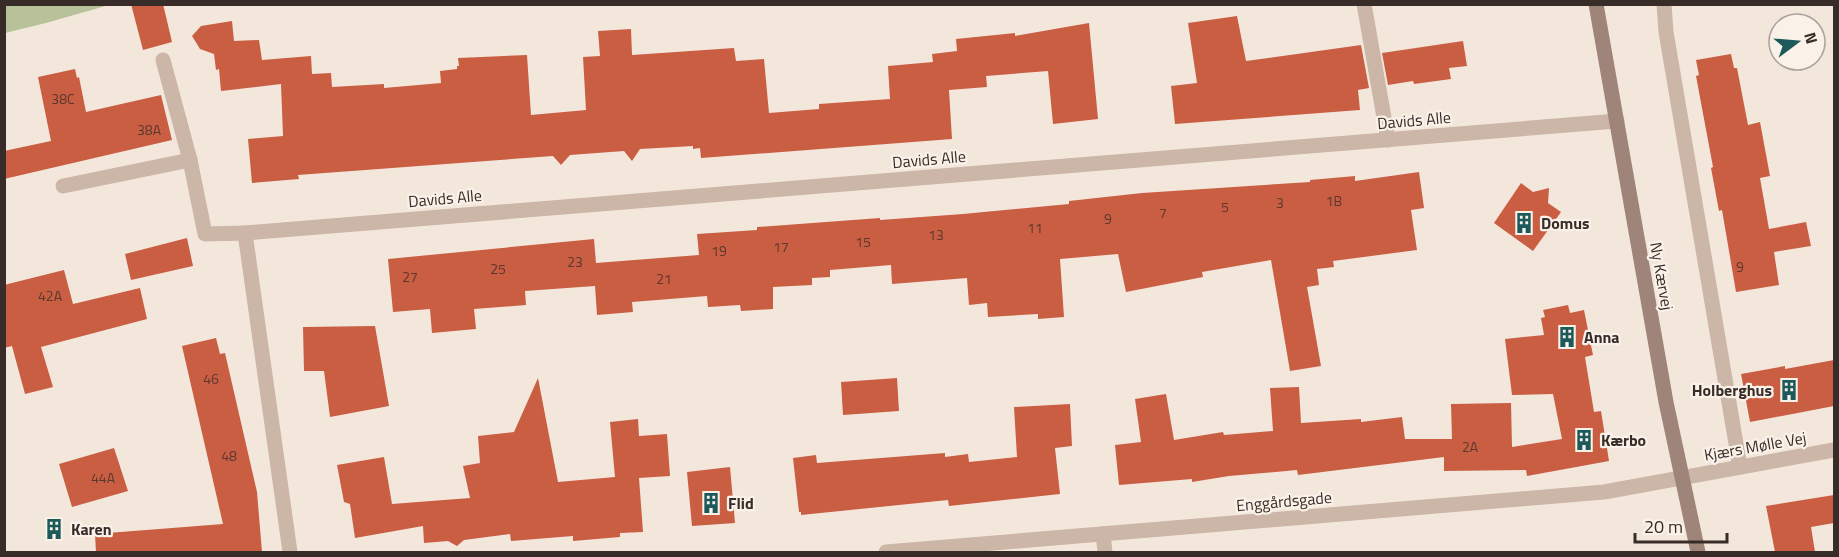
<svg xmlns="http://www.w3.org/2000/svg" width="1839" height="557" viewBox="0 0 1839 557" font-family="'Titillium Web',sans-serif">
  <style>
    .green { fill: #b7c29b }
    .building { fill: #c95e43 }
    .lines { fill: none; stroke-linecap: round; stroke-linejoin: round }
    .lane { stroke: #cbb6a7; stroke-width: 15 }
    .street { stroke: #cbb6a7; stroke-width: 15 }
    .secondary { stroke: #9f8579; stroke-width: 15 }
    .labels { text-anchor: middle; stroke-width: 4.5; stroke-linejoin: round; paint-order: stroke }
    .number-label { font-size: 14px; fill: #5c382f }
    .street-label { font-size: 16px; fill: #382c28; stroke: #faf1e9 }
    .poi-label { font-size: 16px; font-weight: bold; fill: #382c28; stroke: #faf1e9; text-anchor: start }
  </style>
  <rect width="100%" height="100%" fill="#f3e7dc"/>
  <!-- green -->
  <path class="green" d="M4,5L5,4L109,5L46,23L5,33Z"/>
  <!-- building -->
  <g class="building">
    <path d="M131,4H163L172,42L143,50Z"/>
    <path d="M1237,16L1246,61L1361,45L1369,88L1358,90L1360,110L1175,124L1171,86L1197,83L1188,23Z"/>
    <path d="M232,21L234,41L259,40L262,60L311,56L312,74L331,73L332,87L384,84V88L441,83L440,71L457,69V66H459L458,58L527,55L531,115L586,110L583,57L600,56L598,31L631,29L632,55L734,48L736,61L764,59L769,113L819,109V104L890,99L888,66L933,62L932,54L957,51L956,39L1015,33V36L1089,23L1098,119L1053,124L1048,71L986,76L987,87L949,90L952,139L701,158L700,148L693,149V146L640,149L632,161L624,151L570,155L561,165L553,156L298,175L299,179L252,183L248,139L283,136L281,84L221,91L219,69L216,70L214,54L200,49L192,36L201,26Z"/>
    <path d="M1463,41L1467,66L1449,68L1451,79L1414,84L1413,81L1388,85L1382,53Z"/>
    <path d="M1731,54L1734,68H1737L1748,125L1760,122L1770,176L1760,178L1769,229L1806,222L1811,246L1774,252L1779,285L1736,292L1722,210L1719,211L1711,168L1713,167L1696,76L1699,75L1696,60Z"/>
    <path d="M75,69L77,78L79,77L86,112L161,95L172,140L4,179V151L51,141L38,77Z"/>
    <path d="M1419,172L1424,208L1411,210L1417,250L1333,261L1334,267L1317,269L1319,285L1307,287L1321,366L1290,371L1271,260L1202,272L1203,277L1126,292L1118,254L1060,259L1064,317L1038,319V314L988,317L987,303L969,305L967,278L892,284L891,265L830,270V277L812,278V285L773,287V309L741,311L740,305L708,307L707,296L632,302L633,312L597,315L595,286L525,291L526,305L474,309L476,329L432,333L430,309L393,312L388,259L594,239L596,263L699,255L697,234L757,230V227L880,218V220L963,214L1069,204V201L1142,193L1310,182V180L1355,176V181Z"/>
    <path d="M1521,183L1533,192L1549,188L1548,203L1561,212L1533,251L1494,223Z"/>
    <path d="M187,238L193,266L131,280L125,254Z"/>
    <path d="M64,270L73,304L140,288L147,319L41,347L53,387L25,394L12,346L4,348V285Z"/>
    <path d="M1568,305L1570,313L1584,310L1593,355L1585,357L1594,412L1601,411L1609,461L1527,476L1526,470L1444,471V457L1298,475L1297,470L1229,476L1192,482V479L1119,485L1115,445L1141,442L1135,399L1166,394L1174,440L1223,432L1224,435L1273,431L1270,388L1299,387L1301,423L1361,419V422L1402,417L1405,439H1452L1451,404L1511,403L1512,447L1562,439L1553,394L1512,395L1505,339L1544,335L1541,318L1545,317L1543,310Z"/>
    <path d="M375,326L389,406L330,417L324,371H304L303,327Z"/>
    <path d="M216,338L220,354L225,353L257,492L262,552H96L95,534L223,524L182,346Z"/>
    <path d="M1834,360V406L1750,422L1741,374L1785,366V369Z"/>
    <path d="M538,378L558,482L615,477L610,422L638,419L639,436L667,434L670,476L639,478L643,532L620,533V537L573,541V536L511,541L510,534L464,540L457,546L448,541L424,543L423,526L355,538L350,504L344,502L337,465L384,457L392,504L470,498L463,466L480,463L478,436L514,432Z"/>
    <path d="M897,378L899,411L843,415L841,382Z"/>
    <path d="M1070,404L1072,446L1055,448L1060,494L949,506L948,500L801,515V512H799L793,458L816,455L817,463L945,453V457L968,454L969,462L1017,457L1014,407Z"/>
    <path d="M114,448L128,491L72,507L59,464Z"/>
    <path d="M730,467L735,523L692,526L687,472Z"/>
    <path d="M1834,495V523L1811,527L1815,552H1775L1766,506Z"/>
  </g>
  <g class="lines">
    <!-- lane -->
    <path class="lane" d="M1103,534L1105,552"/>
    <!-- street -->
    <g class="street">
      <path d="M1364,4L1388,140"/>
      <path d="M1664,4L1666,32L1740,467"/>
      <path d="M163,60L190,160L205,234L245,233"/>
      <path d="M63,186L190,160"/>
      <path d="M290,552L245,233L1617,121"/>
      <path d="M886,552L1604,492L1834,450"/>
    </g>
    <!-- secondary -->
    <path class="secondary" d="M1596,4L1666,402L1698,552"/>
  </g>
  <!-- icons -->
  <defs>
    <symbol id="building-bare" viewBox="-9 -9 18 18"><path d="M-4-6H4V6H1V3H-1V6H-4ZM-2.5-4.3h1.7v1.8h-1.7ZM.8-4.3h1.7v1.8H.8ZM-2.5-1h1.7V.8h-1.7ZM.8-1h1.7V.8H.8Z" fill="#1c595b" stroke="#faf1e9" stroke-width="2.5" paint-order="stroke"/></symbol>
  </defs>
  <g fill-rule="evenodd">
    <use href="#building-bare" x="1509" y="208" width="30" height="30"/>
    <use href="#building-bare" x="1552" y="322" width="30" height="30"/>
    <use href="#building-bare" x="1774" y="375" width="30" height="30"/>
    <use href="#building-bare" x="1569" y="425" width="30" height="30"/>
    <use href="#building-bare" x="696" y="488" width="30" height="30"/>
    <use href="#building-bare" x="39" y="514" width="30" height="30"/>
  </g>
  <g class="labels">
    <!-- number labels -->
    <g class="number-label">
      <text x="63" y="104">38C</text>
      <text x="149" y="135">38A</text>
      <text x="1334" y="206">1B</text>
      <text x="1280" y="208">3</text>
      <text x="1225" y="212">5</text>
      <text x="1163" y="218">7</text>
      <text x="1108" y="224">9</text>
      <text x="1035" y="233">11</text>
      <text x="936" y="240">13</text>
      <text x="863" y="247">15</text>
      <text x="781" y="252">17</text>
      <text x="719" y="256">19</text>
      <text x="575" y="267">23</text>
      <text x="1740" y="272">9</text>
      <text x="498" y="274">25</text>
      <text x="410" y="282">27</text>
      <text x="664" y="284">21</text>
      <text x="50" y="301">42A</text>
      <text x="211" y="384">46</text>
      <text x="1470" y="452">2A</text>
      <text x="229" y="461">48</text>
      <text x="103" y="483">44A</text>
    </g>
    <!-- street labels -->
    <g class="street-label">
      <text transform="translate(1414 120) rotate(-5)" y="6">Davids Alle</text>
      <text transform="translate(929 159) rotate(-5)" y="6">Davids Alle</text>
      <text transform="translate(445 198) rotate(-5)" y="6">Davids Alle</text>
      <text transform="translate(1662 276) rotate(80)" y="6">Ny Kærvej</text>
      <text transform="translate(1755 446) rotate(-10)" y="6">Kjærs Mølle Vej</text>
      <text transform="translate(1284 501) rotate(-5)" y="6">Enggårdsgade</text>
    </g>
    <!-- poi labels -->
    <g class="poi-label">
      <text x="1541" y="229">Domus</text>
      <text x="1584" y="343">Anna</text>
      <text x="1772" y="396" text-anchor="end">Holberghus</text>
      <text x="1601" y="446">Kærbo</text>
      <text x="728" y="509">Flid</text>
      <text x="71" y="535">Karen</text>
    </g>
  </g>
  <!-- border -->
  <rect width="1839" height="557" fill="none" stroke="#382c28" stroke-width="12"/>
  <!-- north arrow -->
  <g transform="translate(1797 42) rotate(74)"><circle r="28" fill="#faf1e9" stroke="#aca29c" stroke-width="1.5"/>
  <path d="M0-4.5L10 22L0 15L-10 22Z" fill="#1c595b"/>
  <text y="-9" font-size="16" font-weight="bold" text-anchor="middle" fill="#382c28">N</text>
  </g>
  <!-- scale -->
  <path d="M1635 533v9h92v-9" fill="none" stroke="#382c28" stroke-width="3"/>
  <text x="1644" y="533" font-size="18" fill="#382c28" stroke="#faf1e9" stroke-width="4.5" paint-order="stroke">20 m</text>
</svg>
